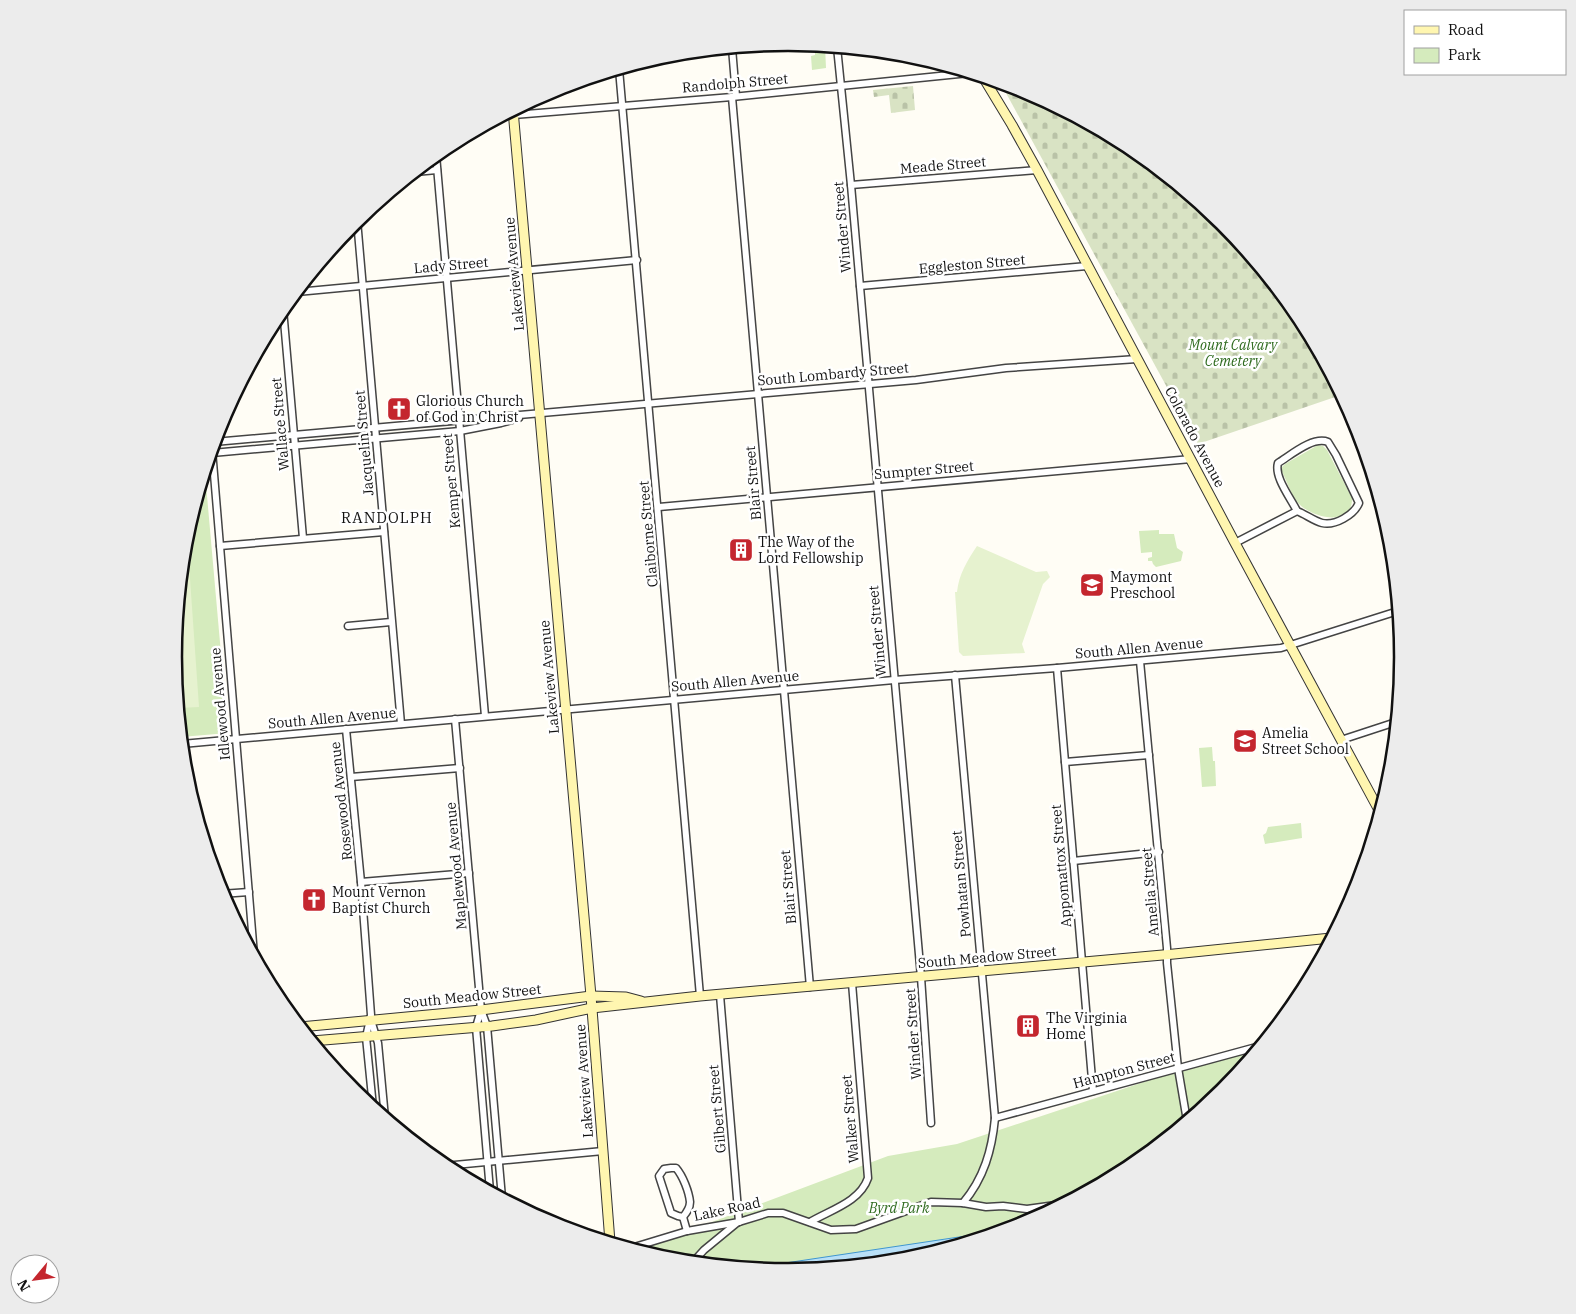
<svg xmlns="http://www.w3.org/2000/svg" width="1576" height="1314" viewBox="0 0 1576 1314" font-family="'IBM Plex Serif',serif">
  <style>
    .cemetery { fill: url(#cemetery-stones) }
    .park { fill: #d5ebbd }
    .pitch { fill: #e6f2cf }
    .water { fill: #b9e0f7; stroke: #3f96cf }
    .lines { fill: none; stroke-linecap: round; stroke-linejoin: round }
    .street-casing { stroke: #444; stroke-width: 9 }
    .secondary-casing { stroke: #333; stroke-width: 11 }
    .street { stroke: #fff; stroke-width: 6 }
    .secondary { stroke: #fff6b0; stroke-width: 9 }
    .labels { text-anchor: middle; stroke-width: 5; stroke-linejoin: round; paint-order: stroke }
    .street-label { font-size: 14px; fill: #111; stroke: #fff }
    .park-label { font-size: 14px; font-style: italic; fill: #2f6b1f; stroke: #fff }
    .poi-label { font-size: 14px; fill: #111; stroke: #fff; text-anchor: start }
    .neighbourhood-label { font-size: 15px; letter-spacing: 1px; fill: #111; stroke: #fff }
    .rim { fill: none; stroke: #111; stroke-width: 2.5 }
  </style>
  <defs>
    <pattern id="cemetery-stones" width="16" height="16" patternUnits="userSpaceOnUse" patternTransform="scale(1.25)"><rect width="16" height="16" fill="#d9e3c4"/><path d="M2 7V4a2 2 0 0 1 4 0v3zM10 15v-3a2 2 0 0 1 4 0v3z" fill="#b9c2a7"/></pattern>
  </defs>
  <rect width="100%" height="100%" fill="#fffdf5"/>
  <!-- cemetery -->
  <g class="cemetery">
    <path d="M1000,82L1023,89L1130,146L1223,223L1299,316L1341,395L1198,444Z"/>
    <path d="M913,86L915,110L891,113L889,95L874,97L873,90Z"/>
  </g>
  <!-- park -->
  <g class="park">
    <path d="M815,45L825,46L826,68L812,70L811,56L815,55Z"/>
    <path d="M1318,445L1323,446L1327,450L1352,498C1353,528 1312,518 1298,503C1291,495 1287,481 1282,472V467L1285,464Z"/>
    <path d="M205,473L228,733L181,737L174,657L185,537Z"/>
    <path d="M1159,530V534H1174L1177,548L1183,552L1181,561L1156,567L1153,564L1152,561H1148V558L1152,557V552L1141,553L1139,531Z"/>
    <path d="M1212,747L1213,761H1215L1216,786L1202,787L1199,748Z"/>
    <path d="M1301,823L1302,838L1265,844L1263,835L1266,833L1268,827Z"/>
    <path d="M1258,1048L1222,1092L1129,1168L1023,1225L908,1260L788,1271L668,1260L637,1250L888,1156L957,1144L1177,1071Z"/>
  </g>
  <!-- pitch -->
  <g class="pitch">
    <path d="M186,536H187L199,707L179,708L174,657Z"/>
    <path d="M977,546L1036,572L1047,571L1050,577L1043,584L1022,644L1025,653L963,656L959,652L955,592H957C959,574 967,561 977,546Z"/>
  </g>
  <!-- water -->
  <path class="water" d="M979,1234H994L908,1260L788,1271L752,1268Z"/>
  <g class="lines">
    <defs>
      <g id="street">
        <path d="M837,47L851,185L921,977L931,1123"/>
        <path d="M732,48L736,96"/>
        <path d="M619,69L700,996"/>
        <path d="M732,97L810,987"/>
        <path d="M503,116L732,97L969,73"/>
        <path d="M436,155L485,716"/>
        <path d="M415,172L437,170"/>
        <path d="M851,185L1037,170"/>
        <path d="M357,220L401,724"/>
        <path d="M860,286L1087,266"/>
        <path d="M297,292L637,260"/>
        <path d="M283,309L303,538"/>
        <path d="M214,442L916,380L1006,368L1137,359"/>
        <path d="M212,450L254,955"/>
        <path d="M212,453L460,431L501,423L519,418"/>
        <path d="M659,507L1191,459"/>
        <path d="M1235,543L1297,511C1305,514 1314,521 1322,523C1335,526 1354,515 1359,503L1336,455L1328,442C1313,436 1291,455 1278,463C1274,477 1290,497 1297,511"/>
        <path d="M220,546L384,532"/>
        <path d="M348,626L391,622"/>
        <path d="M1140,661L1167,948V963L1178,1068L1187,1121"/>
        <path d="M1057,668L1093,1091"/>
        <path d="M955,675L995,1118C992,1150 984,1178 963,1203"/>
        <path d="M455,719L481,1010L487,1026L502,1198"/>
        <path d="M346,729L361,882L371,1015L366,1037L373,1107"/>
        <path d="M1341,740L1396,722"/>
        <path d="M182,744L894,680L1057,668L1281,648L1398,611"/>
        <path d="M1065,762L1149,755"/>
        <path d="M351,777L460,768"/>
        <path d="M1073,861L1159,852"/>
        <path d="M361,882L469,873"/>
        <path d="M221,894L249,892"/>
        <path d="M720,995L739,1222"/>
        <path d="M481,1010L476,1027L490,1191"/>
        <path d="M371,1020L378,1043L385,1118"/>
        <path d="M995,1118L1260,1046"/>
        <path d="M444,1166L603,1151"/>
        <path d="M671,1168H676C683,1176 689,1192 690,1202C690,1208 687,1212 683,1217L678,1216L671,1213L659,1176L664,1169Z"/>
        <path d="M683,1217L687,1231"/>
        <path d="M810,1222C830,1210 860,1202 868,1178L852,983"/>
        <path d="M631,1248L687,1231L739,1222L768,1213H783L831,1230L856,1229L931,1202L963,1203L986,1207L1003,1206L1027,1209L1063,1204"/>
        <path d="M693,1262L704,1250L738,1222"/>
      </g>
      <g id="secondary">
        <path d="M983,77L1012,125L1037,170L1235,543L1380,812"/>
        <path d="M513,110L591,996L610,1242"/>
        <path d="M300,1027L481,1010L591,996L626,997L641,1001"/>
        <path d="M312,1041L492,1026L536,1020L592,1008L700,996L1174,954L1331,938"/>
      </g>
    </defs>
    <!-- street casing -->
    <use href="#street" class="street-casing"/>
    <!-- secondary casing -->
    <use href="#secondary" class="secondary-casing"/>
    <!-- street -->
    <use href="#street" class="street"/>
    <!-- secondary -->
    <use href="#secondary" class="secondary"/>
  </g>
  <!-- icons -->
  <defs>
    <symbol id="church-square" viewBox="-11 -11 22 22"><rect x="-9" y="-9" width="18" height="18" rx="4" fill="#c4262e" stroke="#fff"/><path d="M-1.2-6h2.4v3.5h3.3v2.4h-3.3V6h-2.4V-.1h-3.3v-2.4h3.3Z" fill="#fff"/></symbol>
    <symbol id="building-square" viewBox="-11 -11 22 22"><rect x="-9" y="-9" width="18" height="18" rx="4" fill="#c4262e" stroke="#fff"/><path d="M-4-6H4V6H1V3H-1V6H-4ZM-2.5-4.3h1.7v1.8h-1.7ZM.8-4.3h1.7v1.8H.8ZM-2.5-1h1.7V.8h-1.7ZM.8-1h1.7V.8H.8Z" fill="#fff"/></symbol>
    <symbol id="school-square" viewBox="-11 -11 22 22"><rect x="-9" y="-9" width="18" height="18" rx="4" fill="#c4262e" stroke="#fff"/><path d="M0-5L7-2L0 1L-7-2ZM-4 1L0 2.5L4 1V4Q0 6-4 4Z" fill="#fff"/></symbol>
  </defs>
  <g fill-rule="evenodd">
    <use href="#church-square" x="385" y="395" width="28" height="28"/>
    <use href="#building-square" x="727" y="536" width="28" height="28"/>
    <use href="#school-square" x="1078" y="571" width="28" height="28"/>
    <use href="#school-square" x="1231" y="727" width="28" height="28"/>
    <use href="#church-square" x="300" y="886" width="28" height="28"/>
    <use href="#building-square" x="1014" y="1012" width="28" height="28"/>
  </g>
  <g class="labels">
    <!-- street labels -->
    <g class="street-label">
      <text transform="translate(735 83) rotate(-5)" y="5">Randolph Street</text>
      <text transform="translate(943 165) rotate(-5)" y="5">Meade Street</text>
      <text transform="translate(842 227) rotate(-95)" y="5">Winder Street</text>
      <text transform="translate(972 264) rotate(-5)" y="5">Eggleston Street</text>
      <text transform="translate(451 265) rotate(-5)" y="5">Lady Street</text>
      <text transform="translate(514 274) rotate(-95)" y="5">Lakeview Avenue</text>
      <text transform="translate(833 374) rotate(-5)" y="5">South Lombardy Street</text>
      <text transform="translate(280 424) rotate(-95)" y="5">Wallace Street</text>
      <text transform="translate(1195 437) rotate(62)" y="5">Colorado Avenue</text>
      <text transform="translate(364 443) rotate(-95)" y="5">Jacquelin Street</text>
      <text transform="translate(924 470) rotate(-5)" y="5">Sumpter Street</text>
      <text transform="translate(451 481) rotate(-95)" y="5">Kemper Street</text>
      <text transform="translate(753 483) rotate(-95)" y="5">Blair Street</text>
      <text transform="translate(648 534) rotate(-95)" y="5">Claiborne Street</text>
      <text transform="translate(877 631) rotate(-95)" y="5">Winder Street</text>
      <text transform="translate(1139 648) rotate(-5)" y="5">South Allen Avenue</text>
      <text transform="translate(549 677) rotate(-95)" y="5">Lakeview Avenue</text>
      <text transform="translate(735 681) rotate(-5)" y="5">South Allen Avenue</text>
      <text transform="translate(220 704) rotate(-95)" y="5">Idlewood Avenue</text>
      <text transform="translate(332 718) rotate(-5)" y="5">South Allen Avenue</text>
      <text transform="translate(341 801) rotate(-96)" y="5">Rosewood Avenue</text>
      <text transform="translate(456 866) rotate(-95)" y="5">Maplewood Avenue</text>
      <text transform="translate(1061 866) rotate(-95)" y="5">Appomattox Street</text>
      <text transform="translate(961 884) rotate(-95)" y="5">Powhatan Street</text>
      <text transform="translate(788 887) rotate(-95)" y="5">Blair Street</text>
      <text transform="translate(1150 892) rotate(-95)" y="5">Amelia Street</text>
      <text transform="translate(987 957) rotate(-5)" y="5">South Meadow Street</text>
      <text transform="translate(472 996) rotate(-6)" y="5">South Meadow Street</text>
      <text transform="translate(913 1034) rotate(-94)" y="5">Winder Street</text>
      <text transform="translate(1124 1070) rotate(-15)" y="5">Hampton Street</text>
      <text transform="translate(584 1081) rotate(-94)" y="5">Lakeview Avenue</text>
      <text transform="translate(717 1109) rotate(-95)" y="5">Gilbert Street</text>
      <text transform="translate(850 1119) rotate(-95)" y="5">Walker Street</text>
      <text transform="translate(727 1209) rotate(-12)" y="5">Lake Road</text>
    </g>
    <!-- park labels -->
    <g class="park-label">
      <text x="1233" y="350">Mount Calvary<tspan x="1233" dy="16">Cemetery</tspan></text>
      <text x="899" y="1213">Byrd Park</text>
    </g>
    <!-- poi labels -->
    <g class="poi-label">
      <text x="416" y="406">Glorious Church<tspan x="416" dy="16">of God in Christ</tspan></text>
      <text x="758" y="547">The Way of the<tspan x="758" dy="16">Lord Fellowship</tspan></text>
      <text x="1110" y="582">Maymont<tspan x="1110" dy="16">Preschool</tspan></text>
      <text x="1262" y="738">Amelia<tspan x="1262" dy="16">Street School</tspan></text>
      <text x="332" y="897">Mount Vernon<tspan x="332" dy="16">Baptist Church</tspan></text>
      <text x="1046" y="1023">The Virginia<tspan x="1046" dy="16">Home</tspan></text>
    </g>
    <!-- neighbourhood labels -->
    <g class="neighbourhood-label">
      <text x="387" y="523">RANDOLPH</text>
    </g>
  </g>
  <!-- crop -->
  <path d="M0 0H1576V1314H0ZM182 657a606 606 0 1 1 1212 0a606 606 0 1 1-1212 0Z" fill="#ececec" fill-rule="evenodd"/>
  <path class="rim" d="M182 657a606 606 0 1 1 1212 0a606 606 0 1 1-1212 0Z"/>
  <!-- legend -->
  <rect x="1404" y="10" width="162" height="65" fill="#ffffff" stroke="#a0a0a0"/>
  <rect x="1414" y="26" width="25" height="8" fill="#fff6b0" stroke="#a0a0a0"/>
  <text x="1448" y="35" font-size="15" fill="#111111">Road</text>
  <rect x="1414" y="48" width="25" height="15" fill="#d5ebbd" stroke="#a0a0a0"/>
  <text x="1448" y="60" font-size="15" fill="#111111">Park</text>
  <!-- north arrow -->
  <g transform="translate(35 1279) rotate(241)"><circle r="24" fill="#ffffff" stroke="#a0a0a0"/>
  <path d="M0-4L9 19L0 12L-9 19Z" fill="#c4262e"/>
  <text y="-8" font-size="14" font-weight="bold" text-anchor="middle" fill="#111111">N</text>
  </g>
</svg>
